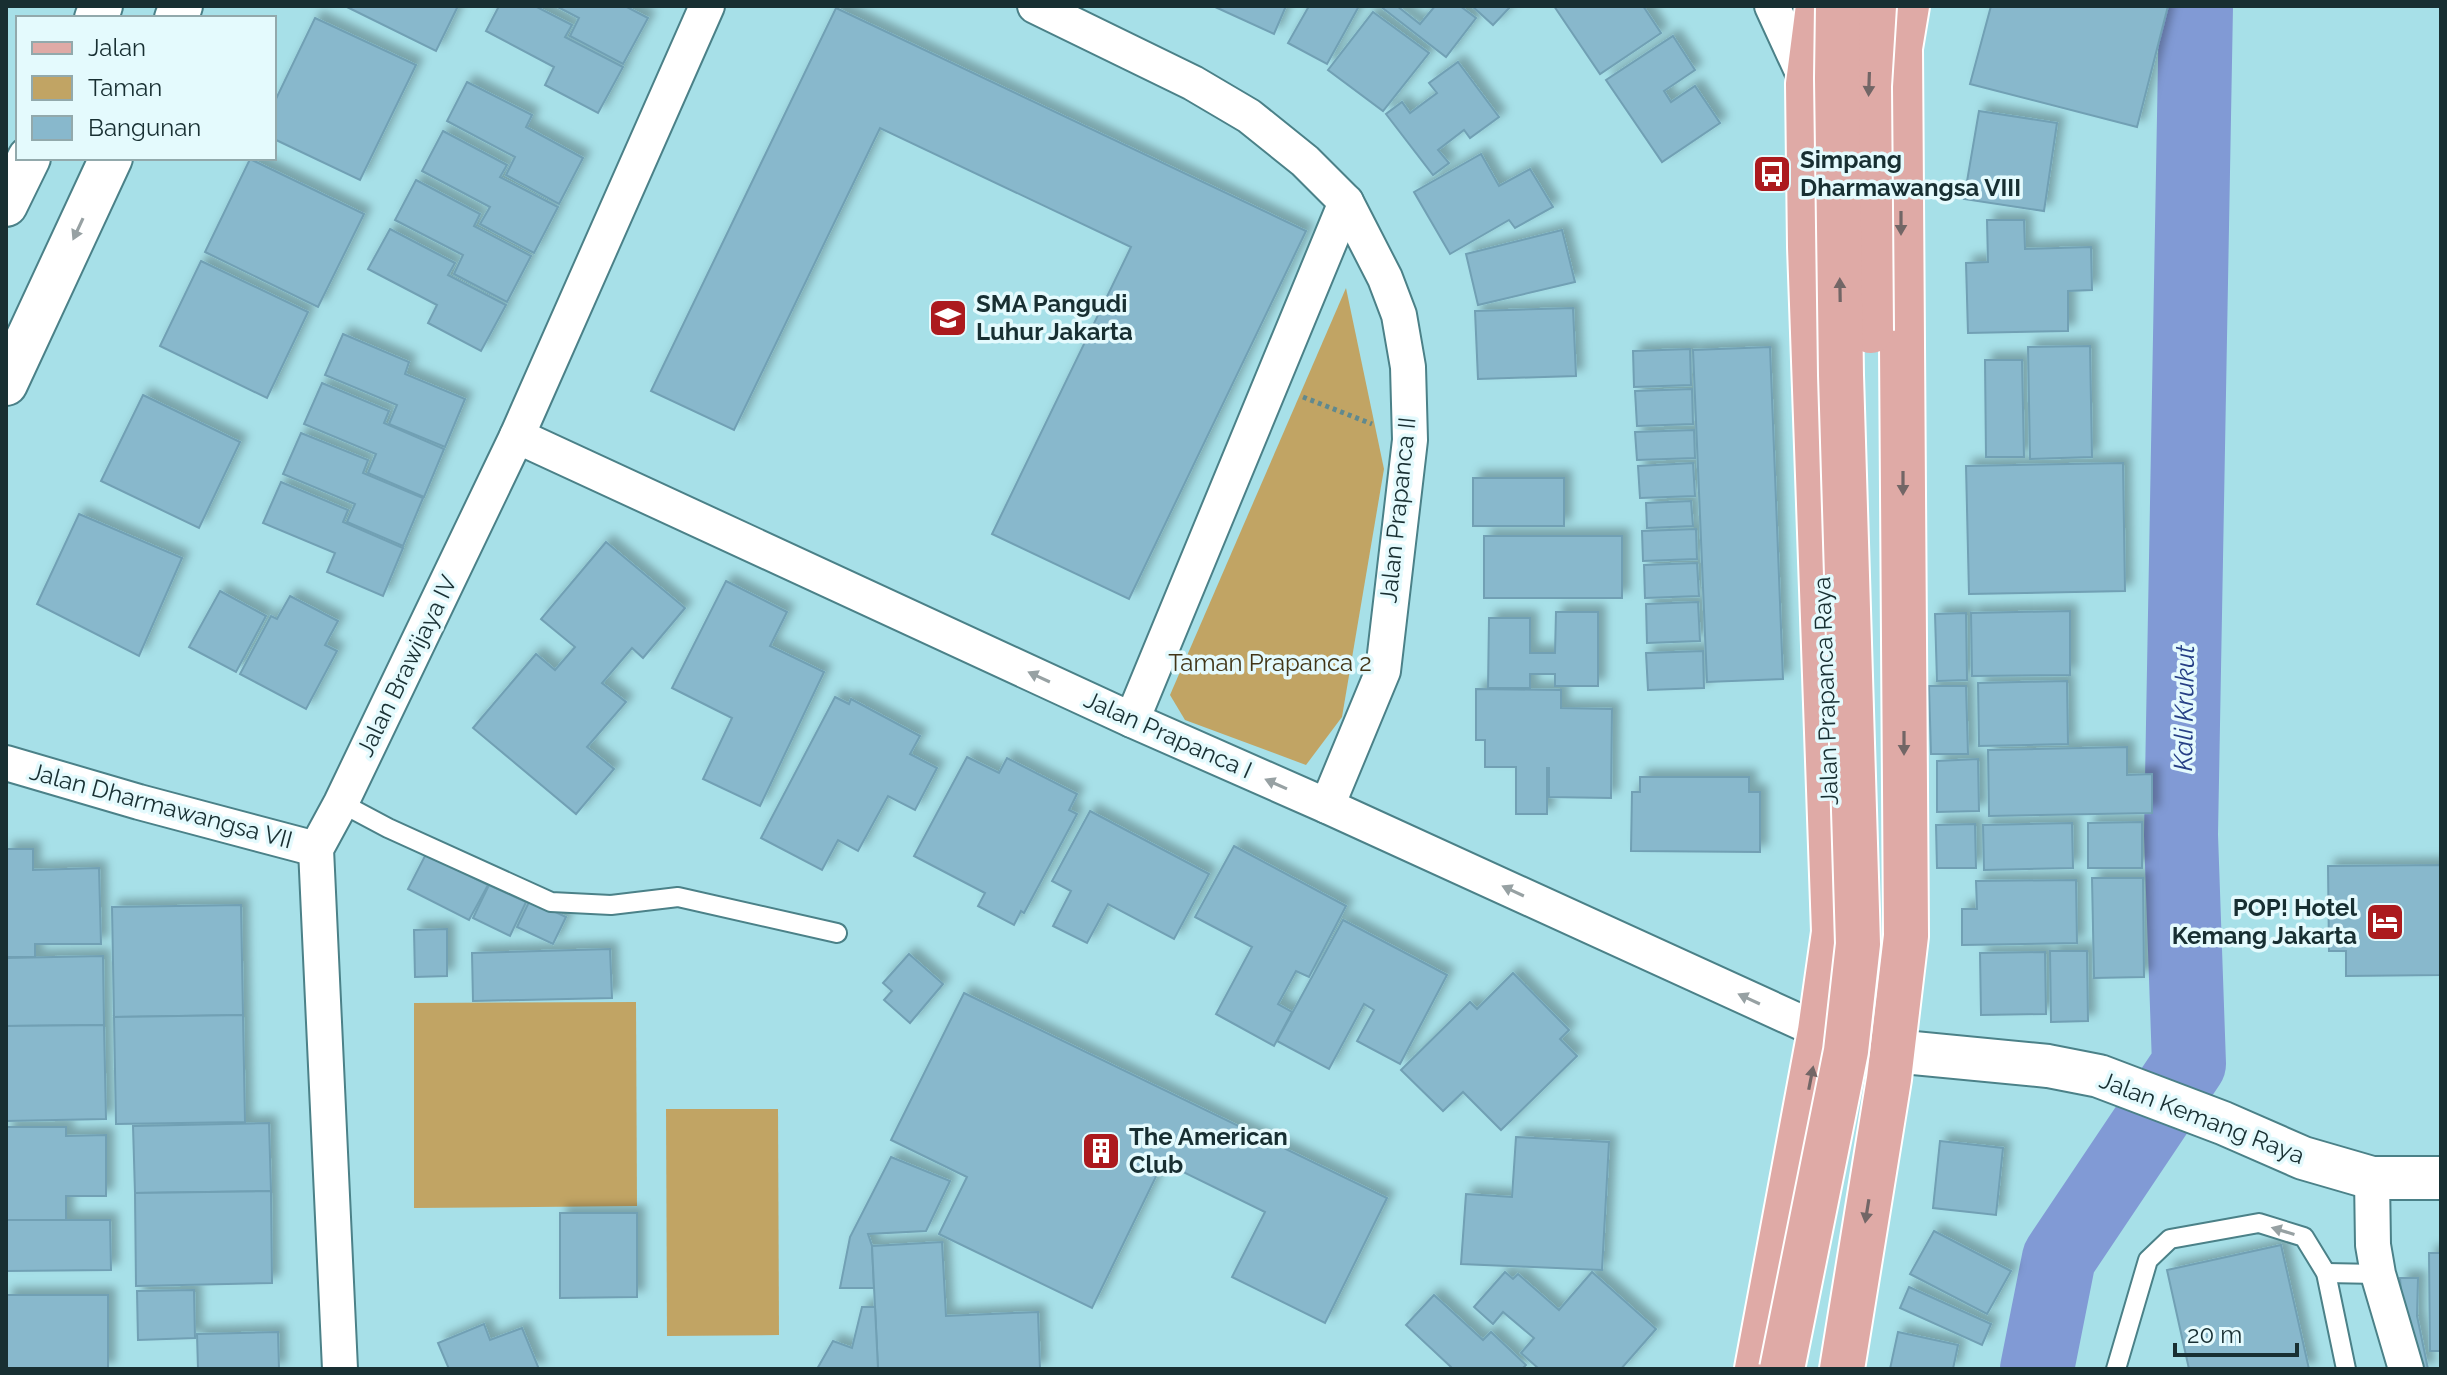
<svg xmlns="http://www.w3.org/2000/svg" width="2447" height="1375" viewBox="0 0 2447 1375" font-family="Raleway,sans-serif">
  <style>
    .green { fill: #c1a464 }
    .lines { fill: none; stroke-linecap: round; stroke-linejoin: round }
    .river { stroke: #819ad5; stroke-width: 74 }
    .building { fill: #88b8cc; stroke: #71a0b4; stroke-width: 2; filter: url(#shadow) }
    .service-casing { stroke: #4b8188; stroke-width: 22 }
    .minor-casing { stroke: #4b8188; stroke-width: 38 }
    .tertiary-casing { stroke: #4b8188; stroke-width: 46 }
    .primary-casing { stroke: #fff; stroke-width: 48 }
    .path { stroke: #60898e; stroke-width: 5; stroke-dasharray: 4 4; stroke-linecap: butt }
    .service { stroke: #fff; stroke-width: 18 }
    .minor { stroke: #fff; stroke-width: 34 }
    .tertiary { stroke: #fff; stroke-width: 42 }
    .primary { stroke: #dfaaa6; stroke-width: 44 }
    .primary-bridge-casing { stroke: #fff; stroke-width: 48; stroke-linecap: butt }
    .primary-bridge { stroke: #dfaaa6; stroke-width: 44 }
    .oneway { fill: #726666 }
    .oneway2 { fill: #97a1a3 }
    .labels { text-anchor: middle; stroke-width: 7; stroke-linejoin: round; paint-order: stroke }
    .poi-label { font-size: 24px; font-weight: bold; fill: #182f32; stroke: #e4fafd; text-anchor: start }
    .street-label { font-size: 24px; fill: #182f32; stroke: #e4fafd }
    .park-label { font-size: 24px; fill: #423517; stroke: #e4fafd }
    .water-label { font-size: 26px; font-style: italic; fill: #263f85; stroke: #e4fafd }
  </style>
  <defs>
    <filter id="shadow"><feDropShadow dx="7" dy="-7" stdDeviation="4" flood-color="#0004"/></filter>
  </defs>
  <rect width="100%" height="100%" fill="#a7e0e8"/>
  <!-- green -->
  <g class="green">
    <path d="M1346,288L1384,469L1342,717L1306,765L1185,720L1170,695Z"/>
    <path d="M636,1002L637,1206L414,1208V1003Z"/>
    <path d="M666,1109H778L779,1335L667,1336Z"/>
  </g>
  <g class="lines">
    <!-- river -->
    <path class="river" d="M2037,1369L2059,1258L2189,1064L2181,835L2196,6"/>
  </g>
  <!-- building -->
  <g class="building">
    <path d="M345,6H458L436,51Z"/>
    <path d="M499,6H535L572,25L565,37L623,67L598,113L545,85L554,67L486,31Z"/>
    <path d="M556,6H625L648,18L623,64L570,36L579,18Z"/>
    <path d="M1213,6H1286L1274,34Z"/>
    <path d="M1309,6H1359L1327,64L1288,43Z"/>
    <path d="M1380,6H1397L1420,24L1435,6H1460L1476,18L1446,57Z"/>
    <path d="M1472,6H1511L1493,25Z"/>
    <path d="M1554,6H1643L1661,33L1600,74Z"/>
    <path d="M1991,6H2168L2137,127L1970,84Z"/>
    <path d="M836,8L1306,231L1129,599L992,534L1131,247L880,128L734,430L651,391Z"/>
    <path d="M1373,12L1429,53L1383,111L1328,70Z"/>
    <path d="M315,18L416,65L360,180L274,139V103Z"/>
    <path d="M1673,36L1695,70L1664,91L1671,102L1695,86L1720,123L1662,162L1606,80Z"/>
    <path d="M1458,62L1499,117L1470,138L1464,130L1438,150L1449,163L1433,175L1386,114L1402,102L1410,113L1437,93L1429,83Z"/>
    <path d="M467,82L532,115L526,127L583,158L559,204L506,175L515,157L447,121Z"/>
    <path d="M1979,111L2057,123L2044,211L1964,199Z"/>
    <path d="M443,131L507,165L500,177L558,207L534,253L480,224L490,207L422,171Z"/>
    <path d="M1481,154L1499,186L1530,169L1553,207L1515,228L1509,220L1450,254L1414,192Z"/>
    <path d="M250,159L364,214L318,307L205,252Z"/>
    <path d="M416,180L480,214L474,226L531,256L507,302L454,274L463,255L395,220Z"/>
    <path d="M1987,220H2024L2025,249L2091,247L2092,290L2068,291V331L1968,333L1966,263L1988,262Z"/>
    <path d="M390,229L455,263L448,275L506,305L481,351L428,323L437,305L368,269Z"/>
    <path d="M1562,230L1575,282L1478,305L1466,254Z"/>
    <path d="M201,261L308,312L267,398L160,346Z"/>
    <path d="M1573,308L1576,376L1478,379L1475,311Z"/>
    <path d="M343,334L409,362L405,374L465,399L445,447L389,424L397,405L325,375Z"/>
    <path d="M2090,346L2092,457L2030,459L2028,347Z"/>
    <path d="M1770,347L1783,679L1707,682L1693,350Z"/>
    <path d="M1690,349L1691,385L1634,387L1633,351Z"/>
    <path d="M1985,360H2022L2024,457H1986Z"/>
    <path d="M322,383L389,411L384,423L444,449L424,497L368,473L376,454L304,424Z"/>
    <path d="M1692,389L1693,424L1637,426L1635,391Z"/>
    <path d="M143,395L240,442L199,528L101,481Z"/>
    <path d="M1694,430L1695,458L1637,460L1635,432Z"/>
    <path d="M301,433L368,460L363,473L423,498L403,546L347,522L355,504L283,474Z"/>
    <path d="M1693,463L1695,496L1640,498L1638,466Z"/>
    <path d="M2123,463L2125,591L1969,594L1966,466Z"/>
    <rect x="1473" y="478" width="91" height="48"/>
    <path d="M281,482L348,510L343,522L403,548L383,596L327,572L335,553L263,523Z"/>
    <path d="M1691,501L1693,526L1647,528L1646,503Z"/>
    <path d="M79,514L182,558L139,656L37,604Z"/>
    <path d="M1696,529L1697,559L1643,561L1642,531Z"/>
    <rect x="1484" y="536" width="138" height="62"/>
    <path d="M606,542L685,608L643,658L632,648L602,683L626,702L587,747L614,769L576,814L473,728L536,654L555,670L575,647L541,619Z"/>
    <path d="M1697,563L1699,596L1645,598L1644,565Z"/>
    <path d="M726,581L787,612L770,646L824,672L760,806L703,779L732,718L672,688Z"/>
    <path d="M220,591L266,616L236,672L189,647Z"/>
    <path d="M290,596L338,621L325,645L337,651L306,709L240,674L271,616L277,619Z"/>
    <path d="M1698,602L1700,641L1647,643L1646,604Z"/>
    <path d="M2070,611V675L1972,676L1971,613Z"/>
    <path d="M1556,612H1598V686H1555V674H1530V688H1488L1489,618H1530V653H1555Z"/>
    <path d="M1966,613L1967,680L1937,681L1935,614Z"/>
    <path d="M1703,651L1704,688L1648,690L1646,653Z"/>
    <path d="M2067,681L2068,744L1979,746L1978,683Z"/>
    <path d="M1929,686H1966L1968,754H1931Z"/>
    <path d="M1476,689L1561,690V708L1612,709L1611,798L1549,797V768H1547V814H1516V767H1485V740H1476Z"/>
    <path d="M835,697L849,704L851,699L920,736L910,754L937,768L915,810L888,796L858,851L838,840L822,870L761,838Z"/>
    <path d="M2127,747V775L2152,774V813L1989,816L1988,750Z"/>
    <path d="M967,757L999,773L1007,758L1077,794L1069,810L1077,814L1024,913L1021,911L1014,925L978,906L985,893L914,856Z"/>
    <path d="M1978,759L1979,811L1937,812V761Z"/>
    <path d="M1640,777H1749V792H1760V852L1631,851L1632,792H1640Z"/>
    <path d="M1090,811L1209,874L1174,939L1108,904L1087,943L1053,926L1071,891L1052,881Z"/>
    <path d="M2142,822V868H2088V823Z"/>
    <path d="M2072,823L2073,868L1984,870L1983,825Z"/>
    <path d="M1975,824L1976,868H1937L1936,825Z"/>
    <path d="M1234,846L1346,906L1309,977L1296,971L1278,1004L1292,1012L1274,1046L1216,1014L1252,947L1195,917Z"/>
    <path d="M6,849H33V870L99,868L101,944H35V957H6Z"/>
    <path d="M426,854L488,885L469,920L408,889Z"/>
    <path d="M2441,865V975L2346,976V951H2329L2328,866Z"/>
    <path d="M2092,878H2143L2144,977L2094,978Z"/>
    <path d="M2076,880L2077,943L1962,945V909H1977L1976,881Z"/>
    <path d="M489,885L526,902L510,936L473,918Z"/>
    <path d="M530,900L566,917L553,944L517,927Z"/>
    <path d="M241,905L243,1015L114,1017L112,907Z"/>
    <path d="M1343,920L1447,975L1400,1064L1357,1041L1374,1010L1364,1004L1329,1069L1277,1041Z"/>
    <path d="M447,929V976L415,977L414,930Z"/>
    <path d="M610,949L612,998L473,1001L472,953Z"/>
    <path d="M2050,951H2087L2088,1021L2051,1022Z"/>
    <path d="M2045,952L2046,1014L1981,1015L1980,953Z"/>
    <path d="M909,954L943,984L910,1023L884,1000L892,991L883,983Z"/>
    <path d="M103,956L104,1025L6,1026V958Z"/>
    <path d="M1513,973L1569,1030L1560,1039L1577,1056L1501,1130L1463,1092L1443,1111L1401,1070L1470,1002L1477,1009Z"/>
    <path d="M964,993L1387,1198L1325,1323L1232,1277L1265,1212L1163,1162L1092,1308L939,1234L967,1177L891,1140Z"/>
    <path d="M243,1015L245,1122L116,1124L114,1017Z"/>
    <path d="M104,1025L106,1119L6,1121V1026Z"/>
    <path d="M269,1123L271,1191L135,1193L133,1126Z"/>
    <path d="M6,1127H66V1136L106,1135V1196H66V1220H6Z"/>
    <path d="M1516,1137L1609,1142L1602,1270L1461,1264L1466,1194L1512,1197Z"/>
    <path d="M1940,1141L2003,1148L1996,1215L1933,1208Z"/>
    <path d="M891,1157L950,1181L926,1231L868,1234L872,1246L874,1288H840L850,1237Z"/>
    <path d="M271,1191L272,1283L136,1286L135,1193Z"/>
    <path d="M560,1213H637V1297L560,1298Z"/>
    <path d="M6,1220H110L111,1270L6,1271Z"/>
    <path d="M1934,1231L2011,1271L1987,1314L1910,1274Z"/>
    <path d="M942,1242L946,1316L1038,1312L1040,1369H878L872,1246Z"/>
    <path d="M2281,1245L2309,1369H2189L2167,1270Z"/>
    <path d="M2429,1253H2441V1351H2430Z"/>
    <path d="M1505,1272L1513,1279L1518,1274L1559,1310L1592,1272L1656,1329L1621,1369H1539L1521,1353L1534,1338L1503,1312L1493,1324L1474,1307Z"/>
    <path d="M2400,1278H2418L2417,1316L2428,1369H2415L2403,1318Z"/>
    <path d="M1909,1287L1991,1324L1982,1345L1900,1308Z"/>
    <path d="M194,1290L195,1338L138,1340L137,1291Z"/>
    <rect x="6" y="1295" width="102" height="74"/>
    <path d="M1434,1295L1483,1340L1491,1332L1526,1365L1522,1369H1450L1451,1367L1406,1325Z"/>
    <path d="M862,1307H875L878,1369H817L833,1341L852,1348Z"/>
    <path d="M484,1324L490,1340L522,1328L539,1369H449L438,1343Z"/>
    <path d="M278,1332L279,1369H198L197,1334Z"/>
    <path d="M1898,1332L1958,1345L1953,1369H1890Z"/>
  </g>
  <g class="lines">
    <defs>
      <g id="service">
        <path d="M341,803L388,828L551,902L611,905L678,897L837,933"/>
        <path d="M2326,1273L2378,1274"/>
        <path d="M2116,1369L2148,1260L2170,1239L2259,1223L2304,1237L2326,1273L2346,1369"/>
      </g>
      <g id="minor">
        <path d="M1035,6L1193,83L1249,116L1305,161L1346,202L1385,278L1399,315L1408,367L1410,440L1383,671L1327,806"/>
        <path d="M1772,6L1808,84"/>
        <path d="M517,436L1132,720L1327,806L1820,1031"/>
        <path d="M1132,720L1346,202"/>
        <path d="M6,763L139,802L316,849"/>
        <path d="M2372,1178L2373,1245L2378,1274L2406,1369"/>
        <path d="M340,1369L316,849L341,803L517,436L707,6"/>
      </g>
      <g id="tertiary">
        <path d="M96,18L101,6"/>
        <path d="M176,18L181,6"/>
        <path d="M6,205L29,158"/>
        <path d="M6,384L111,158"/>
        <path d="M1820,1031L1893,1051L2048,1066L2099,1076L2223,1123L2303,1158L2372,1178H2441"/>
      </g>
      <g id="primary">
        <path d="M1757,1369L1820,1031L1834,932L1810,247L1808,84L1818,6"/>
        <path d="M1842,1369L1889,1079L1906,936L1900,48L1907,6"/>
      </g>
    </defs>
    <!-- service casing -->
    <use href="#service" class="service-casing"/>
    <!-- minor casing -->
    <use href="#minor" class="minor-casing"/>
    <!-- tertiary casing -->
    <use href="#tertiary" class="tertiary-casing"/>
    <!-- primary casing -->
    <use href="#primary" class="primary-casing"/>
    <!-- path -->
    <path class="path" d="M1303,397L1372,424"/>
    <!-- service -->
    <use href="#service" class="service"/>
    <!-- minor -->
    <use href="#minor" class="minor"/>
    <!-- tertiary -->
    <use href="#tertiary" class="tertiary"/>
    <!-- primary -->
    <use href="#primary" class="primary"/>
    <defs>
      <g id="primary-bridge">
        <path d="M1871,331L1869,86L1874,6"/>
        <path d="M1782,1369L1846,1051L1858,944L1841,375L1837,78L1838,6"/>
      </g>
    </defs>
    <!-- primary-bridge casing -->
    <use href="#primary-bridge" class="primary-bridge-casing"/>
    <!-- primary-bridge -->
    <use href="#primary-bridge" class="primary-bridge"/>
  </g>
  <!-- one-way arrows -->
  <defs><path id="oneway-solid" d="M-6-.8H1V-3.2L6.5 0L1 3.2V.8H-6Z" transform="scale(2)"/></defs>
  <g class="oneway">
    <use href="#oneway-solid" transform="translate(1869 84) rotate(92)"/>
    <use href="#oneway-solid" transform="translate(1901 223) rotate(90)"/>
    <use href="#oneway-solid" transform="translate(1840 290) rotate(-91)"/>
    <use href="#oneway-solid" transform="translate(1903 483) rotate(90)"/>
    <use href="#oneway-solid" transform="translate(1904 743) rotate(90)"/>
    <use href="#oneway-solid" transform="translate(1811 1078) rotate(-79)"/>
    <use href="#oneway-solid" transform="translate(1867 1211) rotate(99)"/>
  </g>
  <g class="oneway2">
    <use href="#oneway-solid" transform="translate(78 229) rotate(115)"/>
    <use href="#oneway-solid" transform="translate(1039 677) rotate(-155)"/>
    <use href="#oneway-solid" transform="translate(1276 784) rotate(-156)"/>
    <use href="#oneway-solid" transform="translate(1513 891) rotate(-155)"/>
    <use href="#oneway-solid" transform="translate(1749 999) rotate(-155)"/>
    <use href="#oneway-solid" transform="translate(2283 1231) rotate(-163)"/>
  </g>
  <!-- icons -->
  <defs>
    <symbol id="bus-square" viewBox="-11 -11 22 22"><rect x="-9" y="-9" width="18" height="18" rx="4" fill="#ac1a1e" stroke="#e4fafd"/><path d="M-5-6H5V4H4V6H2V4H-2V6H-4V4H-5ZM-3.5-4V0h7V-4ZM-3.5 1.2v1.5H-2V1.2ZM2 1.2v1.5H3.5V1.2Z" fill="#fff"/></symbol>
    <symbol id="school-square" viewBox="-11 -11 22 22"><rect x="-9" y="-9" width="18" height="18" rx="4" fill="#ac1a1e" stroke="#e4fafd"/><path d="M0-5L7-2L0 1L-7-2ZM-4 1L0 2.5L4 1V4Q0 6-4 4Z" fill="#fff"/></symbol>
    <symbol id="hotel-square" viewBox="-11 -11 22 22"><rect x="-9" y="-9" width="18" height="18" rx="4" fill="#ac1a1e" stroke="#e4fafd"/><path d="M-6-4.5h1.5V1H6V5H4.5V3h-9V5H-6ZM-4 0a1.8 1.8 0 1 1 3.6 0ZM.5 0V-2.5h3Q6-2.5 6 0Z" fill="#fff"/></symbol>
    <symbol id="building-square" viewBox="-11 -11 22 22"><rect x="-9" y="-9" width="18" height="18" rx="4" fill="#ac1a1e" stroke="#e4fafd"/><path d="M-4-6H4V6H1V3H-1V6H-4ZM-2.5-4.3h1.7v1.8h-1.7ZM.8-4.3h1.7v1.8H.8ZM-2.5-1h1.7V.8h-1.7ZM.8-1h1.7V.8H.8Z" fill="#fff"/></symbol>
  </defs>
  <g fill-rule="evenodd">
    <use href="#bus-square" x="1750" y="152" width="44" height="44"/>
    <use href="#school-square" x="926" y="296" width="44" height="44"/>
    <use href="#hotel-square" x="2363" y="900" width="44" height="44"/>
    <use href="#building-square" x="1079" y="1129" width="44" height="44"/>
  </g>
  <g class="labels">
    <!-- poi labels -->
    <g class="poi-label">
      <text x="1800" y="168">Simpang<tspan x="1800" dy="28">Dharmawangsa VIII</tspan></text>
      <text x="976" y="312">SMA Pangudi<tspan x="976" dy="28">Luhur Jakarta</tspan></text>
      <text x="2357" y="916" text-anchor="end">POP! Hotel<tspan x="2357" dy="28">Kemang Jakarta</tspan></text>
      <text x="1129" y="1145">The American<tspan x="1129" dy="28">Club</tspan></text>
    </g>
    <!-- street labels -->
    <g class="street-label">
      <text transform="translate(1398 510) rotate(-84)" y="8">Jalan Prapanca II</text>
      <text transform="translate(407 666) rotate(-64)" y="8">Jalan Brawijaya IV</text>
      <text transform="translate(1826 691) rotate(-92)" y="8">Jalan Prapanca Raya</text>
      <text transform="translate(1168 735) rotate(24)" y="8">Jalan Prapanca I</text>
      <text transform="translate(161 806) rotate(15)" y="8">Jalan Dharmawangsa VII</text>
      <text transform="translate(2202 1118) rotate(21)" y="8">Jalan Kemang Raya</text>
    </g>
    <!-- park labels -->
    <g class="park-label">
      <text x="1270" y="671">Taman Prapanca 2</text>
    </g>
    <!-- water labels -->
    <g class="water-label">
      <text transform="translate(2184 708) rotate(-89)" y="9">Kali Krukut</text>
    </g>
  </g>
  <!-- border -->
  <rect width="2447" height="1375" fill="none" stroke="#182f32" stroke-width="16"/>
  <!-- legend -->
  <rect x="16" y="16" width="260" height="144" fill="#e4fafd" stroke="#92a9ac" stroke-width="2"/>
  <rect x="32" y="42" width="40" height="12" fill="#dfaaa6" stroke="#92a9ac" stroke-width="2"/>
  <text x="88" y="56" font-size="24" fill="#182f32">Jalan</text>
  <rect x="32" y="76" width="40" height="24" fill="#c1a464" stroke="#92a9ac" stroke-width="2"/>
  <text x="88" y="96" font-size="24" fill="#182f32">Taman</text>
  <rect x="32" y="116" width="40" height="24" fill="#88b8cc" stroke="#92a9ac" stroke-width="2"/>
  <text x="88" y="136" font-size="24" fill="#182f32">Bangunan</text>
  <!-- scale -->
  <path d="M2175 1343v12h122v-12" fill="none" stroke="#182f32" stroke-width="4"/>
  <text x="2187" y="1343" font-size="24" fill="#182f32" stroke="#e4fafd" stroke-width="6" paint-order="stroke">20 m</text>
</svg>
